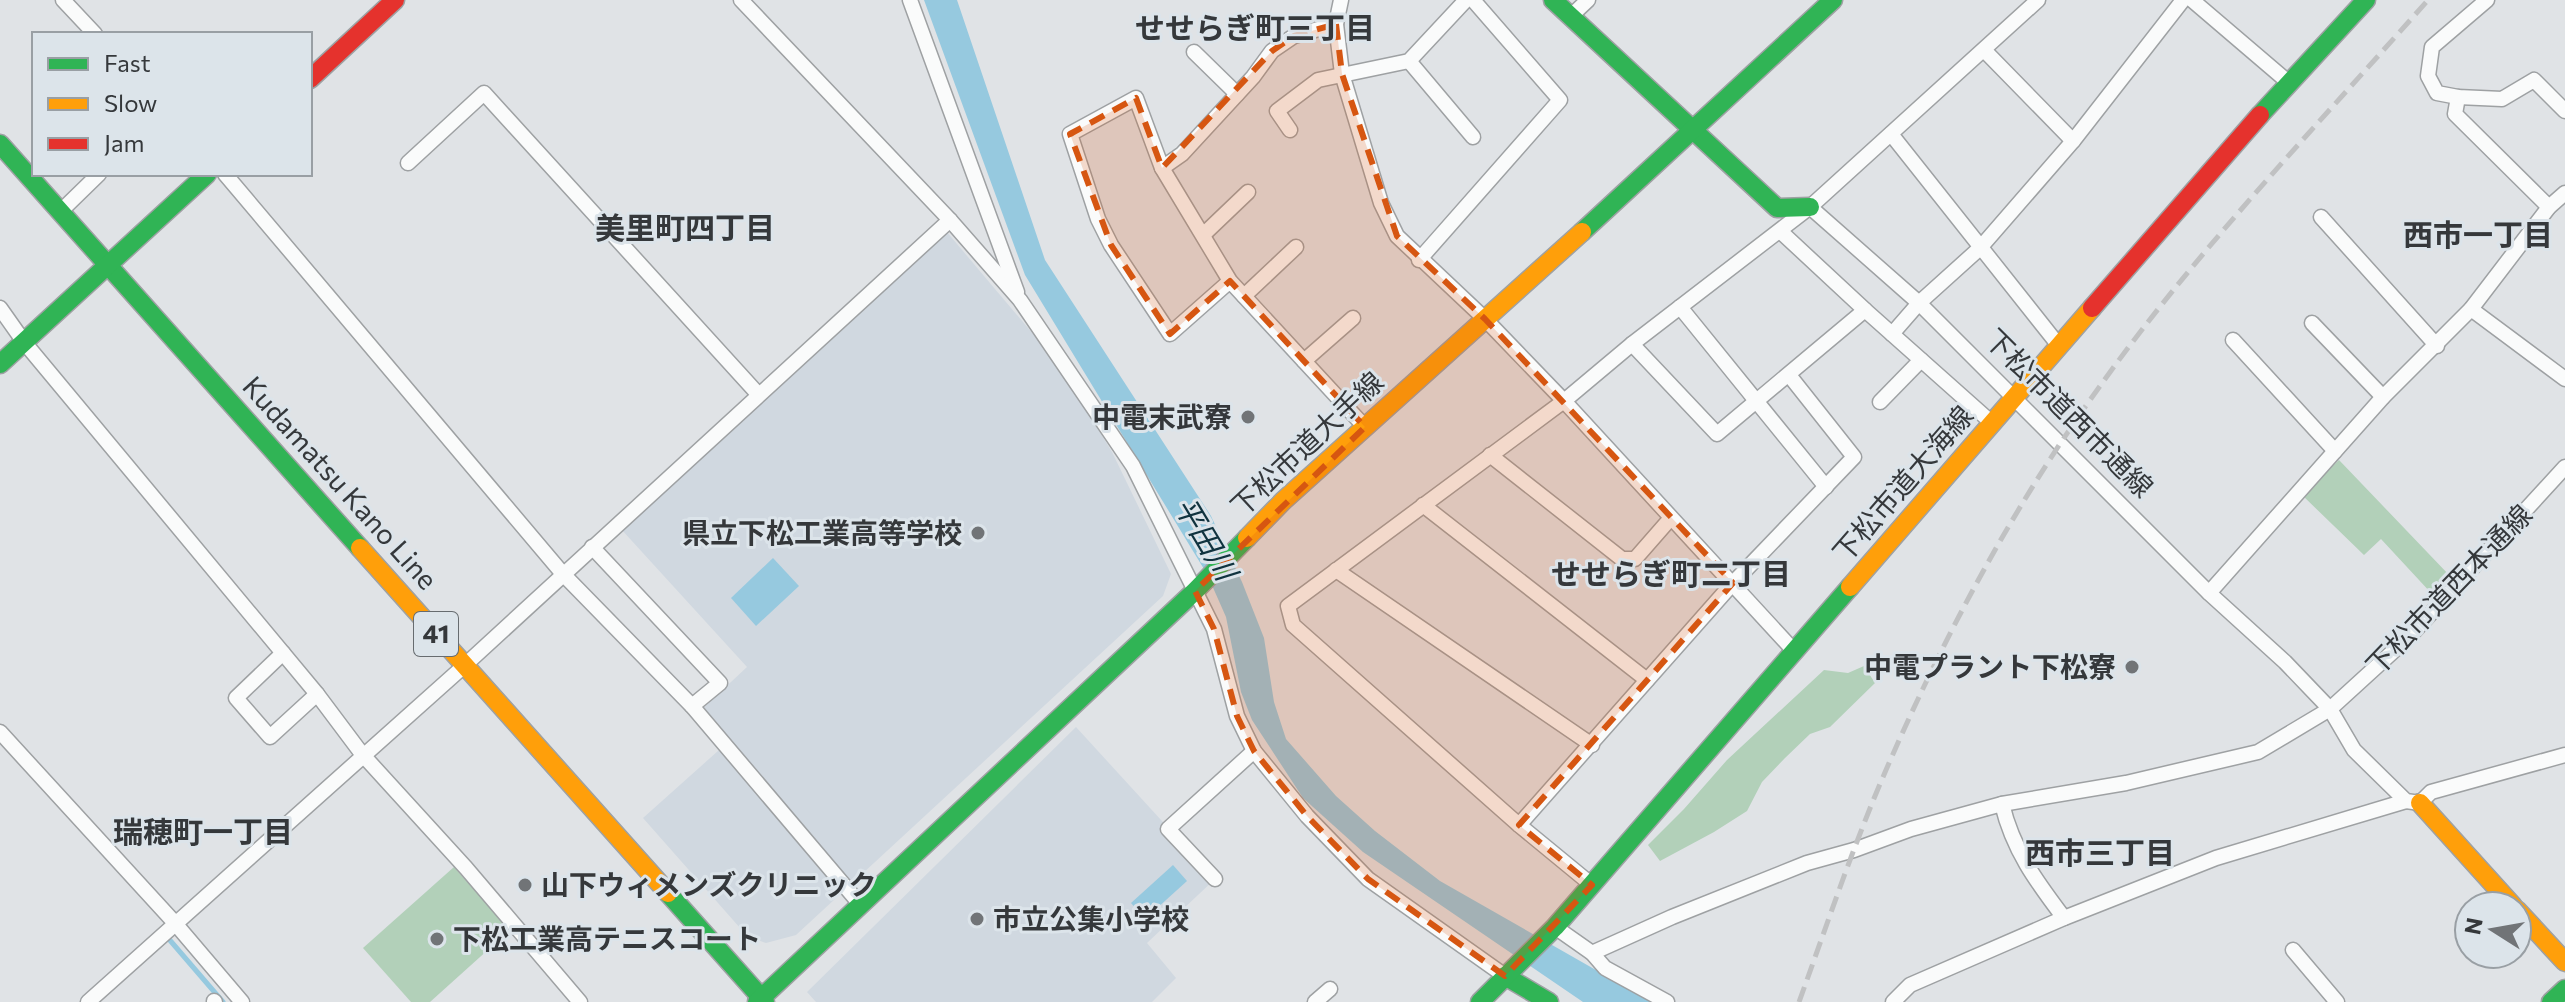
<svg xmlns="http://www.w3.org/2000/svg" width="2565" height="1002" viewBox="0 0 2565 1002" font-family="Commissioner,'Noto Sans JP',sans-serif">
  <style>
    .built { fill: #d0d8e0 }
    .green { fill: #b2d0b9 }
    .water { fill: #96c9df }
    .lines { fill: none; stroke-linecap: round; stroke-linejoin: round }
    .stream { stroke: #96c9df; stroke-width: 5 }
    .street-casing { stroke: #9ea1a3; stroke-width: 17 }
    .fast-casing { stroke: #9ea1a3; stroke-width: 21 }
    .slow-casing { stroke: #9ea1a3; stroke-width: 21 }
    .jam-casing { stroke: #9ea1a3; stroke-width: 21 }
    .street { stroke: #fafbfb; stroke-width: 14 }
    .fast { stroke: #30b455; stroke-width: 18 }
    .slow { stroke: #ff9f0a; stroke-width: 18 }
    .jam { stroke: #e5322d; stroke-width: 18 }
    .rail { stroke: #c0c1c2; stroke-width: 5; stroke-dasharray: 16 8; stroke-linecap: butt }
    .marked { fill: #d65611; fill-opacity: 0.2; stroke: #d65611; stroke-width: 6; stroke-dasharray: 16 10; stroke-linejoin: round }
    .poi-dot { fill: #717477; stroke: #dce4ea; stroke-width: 3 }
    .labels { text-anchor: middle; stroke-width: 6; stroke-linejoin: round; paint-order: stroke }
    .shield { fill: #dce4ea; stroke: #676c70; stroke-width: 2 }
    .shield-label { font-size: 26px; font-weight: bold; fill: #35383b }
    .street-label { font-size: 28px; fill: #35383b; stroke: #dce4ea }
    .poi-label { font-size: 28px; font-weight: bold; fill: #35383b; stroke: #dce4ea; text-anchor: end }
    .neighbourhood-label { font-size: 30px; font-weight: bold; fill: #35383b; stroke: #dce4ea }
    .water-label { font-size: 30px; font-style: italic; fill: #10333f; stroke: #dce4ea }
  </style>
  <rect width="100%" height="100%" fill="#e0e3e6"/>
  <!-- built -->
  <g class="built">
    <path d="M946,231L1061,367L1112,452L1171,574L1163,596L796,935L766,943L748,937L643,818L728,742L700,711L747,667L621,529Z"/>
    <path d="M1076,727L1215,879L1147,943L1176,978L1152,1002H816L807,992Z"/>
  </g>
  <!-- green -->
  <g class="green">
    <path d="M2339,460L2450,576L2432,594L2381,539L2364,555L2302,495Z"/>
    <path d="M1864,666L1875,683L1830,727L1810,734L1785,758L1762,782L1747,811L1714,832L1660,861L1648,845L1684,809L1727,760L1824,670L1848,673Z"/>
    <path d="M454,867L510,930L430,1002H411L363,948Z"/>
  </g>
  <!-- water -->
  <g class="water">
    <path d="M924,0H957L1045,260L1211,516L1242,582L1264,638L1274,702L1286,739L1336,796L1375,831L1440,881L1652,1002H1583L1363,852L1303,798L1252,720L1241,692L1226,617L1207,574L1025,275Z"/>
    <path d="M773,558L799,586L756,626L731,598Z"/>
    <path d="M1173,865L1187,881L1145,919L1131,903Z"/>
  </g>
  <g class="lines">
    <!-- stream -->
    <path class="stream" d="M168,938L223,1002"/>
    <defs>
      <g id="street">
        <path d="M63,0L95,34"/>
        <path d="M741,0L950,220L1020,300L1133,466L1214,629L1237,716L1254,751L1307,816L1368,879L1505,976"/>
        <path d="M910,0L1017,292"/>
        <path d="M1341,0L1336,24L1342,74L1381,203L1397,236L1485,319L1564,401L1795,652"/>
        <path d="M2192,0L2288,82"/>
        <path d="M2487,0L2432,47L2428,76L2437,93L2458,97L2502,99L2534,80L2565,111"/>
        <path d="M1571,16L1588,0"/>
        <path d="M1985,51L2073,141"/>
        <path d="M1194,52L1237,94"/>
        <path d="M1409,61L1473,137"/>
        <path d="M2458,97L2455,114L2549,207"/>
        <path d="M1290,130L1277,111L1318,80L1409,61L1466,0"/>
        <path d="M1891,134L2060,347"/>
        <path d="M408,163L484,93L758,394"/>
        <path d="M1162,168L1182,154L1253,77L1272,51L1294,36L1336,24"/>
        <path d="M225,174L563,574L692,706L860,904"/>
        <path d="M1810,207L1919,303L2209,593L2285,662L2330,709L2354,750L2406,801L2420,803L2431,792L2565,755"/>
        <path d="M61,211L99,174"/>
        <path d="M2321,217L2437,346"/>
        <path d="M1780,231L1865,310"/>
        <path d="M1203,235L1248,192"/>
        <path d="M1419,260L1560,100L1473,0"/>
        <path d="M1230,281L1170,334L1111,245L1098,219L1070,134L1136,98L1162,168L1230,281L1365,427"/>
        <path d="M1244,296L1296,247"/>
        <path d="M1680,307L1826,487"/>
        <path d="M0,308L24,342L317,694L362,754L466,868L580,1002"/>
        <path d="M2471,309L2565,379"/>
        <path d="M2312,323L2383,397"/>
        <path d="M1892,334L1919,303L1980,248L2073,141L2183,0"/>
        <path d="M2233,340L2335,451"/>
        <path d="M1632,344L1717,434L1865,310L1992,423"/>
        <path d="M1304,361L1353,318"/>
        <path d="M1789,375L1854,457L1733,583L1519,825L1293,625L1288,606L1564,401L1632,344L1810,207L2038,0"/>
        <path d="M1880,402L1921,360"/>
        <path d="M1490,455L1622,559H1635L1670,519"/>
        <path d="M1423,505L1647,680"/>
        <path d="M592,547L720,683L692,706"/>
        <path d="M1336,570L1592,745"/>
        <path d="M2209,593L2383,397L2471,309L2549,207L2565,193"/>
        <path d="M283,653L236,698L270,737L317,694"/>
        <path d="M0,732L174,922L242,1002"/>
        <path d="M2002,804C2013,850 2036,881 2064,918"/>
        <path d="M1519,825L1592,885"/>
        <path d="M1215,879L1168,829L1254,751"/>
        <path d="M1555,927L1592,953L1605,968L1667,1002"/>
        <path d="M2293,950L2337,1002"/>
        <path d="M1592,953L1672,917L1807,863L1854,850L1911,829L2002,804L2126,783L2258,752L2330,709L2410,636L2565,467"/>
        <path d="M214,1001L215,1002"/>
        <path d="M88,1002L464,666L950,220"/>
        <path d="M1315,1002L1330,989"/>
        <path d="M1893,1002L1910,985L2064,918L2216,858L2406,801"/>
      </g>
      <g id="fast">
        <path d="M1553,0L1777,208L1810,207"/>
        <path d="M2260,115L2366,0"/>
        <path d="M0,144L360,548"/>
        <path d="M1582,232L1833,0"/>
        <path d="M0,364L207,174"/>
        <path d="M668,893L765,1002"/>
        <path d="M1505,976L1549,1002"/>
        <path d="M757,1002L1195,591L1247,538"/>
        <path d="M1480,1002L1555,927L1850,587"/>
        <path d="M2551,1002L2565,989"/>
      </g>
      <g id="slow">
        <path d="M1247,538L1283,501L1582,232"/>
        <path d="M360,548L668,893"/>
        <path d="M1850,587L2092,308"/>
        <path d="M2420,803L2513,906"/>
        <path d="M2517,910L2565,962"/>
      </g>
      <g id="jam">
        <path d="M310,79L395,0"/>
        <path d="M2092,308L2260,115"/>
      </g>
    </defs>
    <!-- street casing -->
    <use href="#street" class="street-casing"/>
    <!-- fast casing -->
    <use href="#fast" class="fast-casing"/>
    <!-- slow casing -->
    <use href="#slow" class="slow-casing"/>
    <!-- jam casing -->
    <use href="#jam" class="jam-casing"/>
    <!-- street -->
    <use href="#street" class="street"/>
    <!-- fast -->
    <use href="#fast" class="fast"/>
    <!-- slow -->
    <use href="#slow" class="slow"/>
    <!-- jam -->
    <use href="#jam" class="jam"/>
    <!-- rail -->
    <path class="rail" d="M1799,1002C1827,925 1853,846 1886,770C1944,636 2014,505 2100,386C2198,249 2317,126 2428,0"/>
  </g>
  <!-- marked area -->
  <path class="marked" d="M1336,24L1342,74L1397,236L1485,319L1733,583L1519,825L1592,885L1505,976L1368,879L1307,816L1254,751L1237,716L1214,629L1195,591L1365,427L1230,281L1170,334L1111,245L1070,134L1136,98L1162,168L1272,51L1294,36Z"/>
  <!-- markers -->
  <g class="poi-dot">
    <circle cx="1248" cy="417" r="8"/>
    <circle cx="978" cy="533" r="8"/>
    <circle cx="2132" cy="667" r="8"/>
    <circle cx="525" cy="885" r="8"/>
    <circle cx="977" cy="919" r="8"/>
    <circle cx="437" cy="939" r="8"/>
  </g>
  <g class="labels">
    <!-- shield labels -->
    <rect class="shield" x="414" y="612" width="44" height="44" rx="6"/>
    <g class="shield-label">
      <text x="436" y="643">41</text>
    </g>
    <!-- street labels -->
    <g class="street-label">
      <text transform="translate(2069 413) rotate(45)" y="10">下松市道西市通線</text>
      <text transform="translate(1307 444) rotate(-43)" y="10">下松市道大手線</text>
      <text transform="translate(340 483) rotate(48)" y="10">Kudamatsu Kano Line</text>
      <text transform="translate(1903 484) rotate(-49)" y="10">下松市道大海線</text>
      <text transform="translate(2449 590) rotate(-46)" y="10">下松市道西本通線</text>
    </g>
    <!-- poi labels -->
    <g class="poi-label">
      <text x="1232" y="427">中電末武寮</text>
      <text x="962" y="543">県立下松工業高等学校</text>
      <text x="2116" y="677">中電プラント下松寮</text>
      <text x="541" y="895" text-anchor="start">山下ウィメンズクリニック</text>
      <text x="993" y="929" text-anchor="start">市立公集小学校</text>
      <text x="453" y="949" text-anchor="start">下松工業高テニスコート</text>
    </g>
    <!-- neighbourhood labels -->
    <g class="neighbourhood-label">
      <text x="1255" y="39">せせらぎ町三丁目</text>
      <text x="685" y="239">美里町四丁目</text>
      <text x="2478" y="246">西市一丁目</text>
      <text x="1671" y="585">せせらぎ町二丁目</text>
      <text x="203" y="843">瑞穂町一丁目</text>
      <text x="2100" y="864">西市三丁目</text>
    </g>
    <!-- water labels -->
    <g class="water-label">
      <text transform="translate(1205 539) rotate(59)" y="10">平田川</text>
    </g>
  </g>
  <!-- legend -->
  <rect x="32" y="32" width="280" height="144" fill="#dce4ea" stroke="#999fa4" stroke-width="2"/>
  <rect x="48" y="58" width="40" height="12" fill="#30b455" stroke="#999fa4" stroke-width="2"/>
  <text x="104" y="72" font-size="24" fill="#35383b">Fast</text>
  <rect x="48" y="98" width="40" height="12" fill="#ff9f0a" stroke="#999fa4" stroke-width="2"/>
  <text x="104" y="112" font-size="24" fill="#35383b">Slow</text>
  <rect x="48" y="138" width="40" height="12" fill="#e5322d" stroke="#999fa4" stroke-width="2"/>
  <text x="104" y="152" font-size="24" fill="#35383b">Jam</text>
  <!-- north arrow -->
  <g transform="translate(2493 930) rotate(281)"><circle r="38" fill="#dce4ea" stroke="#999fa4" stroke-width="2"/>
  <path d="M0-6L14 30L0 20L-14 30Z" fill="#717477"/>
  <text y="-12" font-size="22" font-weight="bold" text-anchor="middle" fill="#35383b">N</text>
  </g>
</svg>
